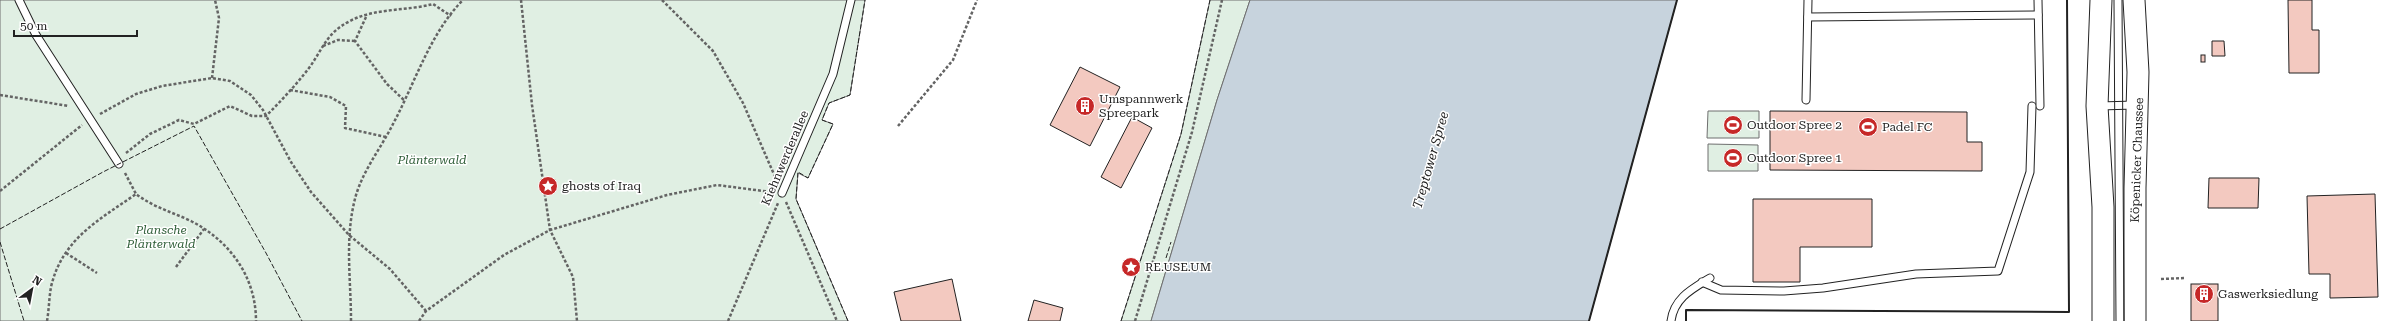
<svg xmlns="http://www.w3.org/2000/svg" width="2397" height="321" viewBox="0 0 2397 321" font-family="'Roboto Serif',serif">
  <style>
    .green { fill: #e0efe3; stroke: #6f6f6f }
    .water { fill: #c7d3dd; stroke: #6f6f6f }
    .building { fill: #f3c9c0; stroke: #222 }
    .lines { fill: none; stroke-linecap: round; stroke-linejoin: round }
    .lane-casing { stroke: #222; stroke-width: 9 }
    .secondary-casing { stroke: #222; stroke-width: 23 }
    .path { stroke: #646464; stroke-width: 2.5; stroke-dasharray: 3 2; stroke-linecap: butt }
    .lane { stroke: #fff; stroke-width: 7 }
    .secondary { stroke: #fff; stroke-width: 21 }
    .tram { stroke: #222; stroke-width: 1 }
    .fence { stroke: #222; stroke-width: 1; stroke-dasharray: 5 2; stroke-linecap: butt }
    .wall { stroke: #222; stroke-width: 2 }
    .labels { text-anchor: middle; stroke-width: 3; stroke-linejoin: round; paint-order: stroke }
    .poi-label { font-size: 12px; fill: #222; stroke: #fff; text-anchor: start }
    .street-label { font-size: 12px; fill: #222; stroke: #fff }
    .park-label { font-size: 12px; font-style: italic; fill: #2f5e38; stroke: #fff }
    .water-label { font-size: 13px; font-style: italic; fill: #222; stroke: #fff }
  </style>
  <rect width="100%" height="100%" fill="#fff"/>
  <!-- green -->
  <g class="green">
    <path d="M0,0H865L850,95L829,103L822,120L833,124L808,178L798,173L796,199L848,321H0Z"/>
    <path d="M1210,0H1250L1217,100L1151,321H1121L1181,134Z"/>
    <path d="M1708,111H1759V138H1707Z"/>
    <path d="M1708,144L1758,145V171H1708Z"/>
  </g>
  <!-- water -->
  <path class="water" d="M1250,0H1677L1589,321H1151L1217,100Z"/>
  <!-- building -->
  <g class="building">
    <path d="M2288,0H2312V30H2319V73H2289Z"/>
    <path d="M2212,41H2224L2225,56H2212Z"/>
    <rect x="2201" y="55" width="4" height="7"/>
    <path d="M1080,67L1120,87L1090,146L1050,125Z"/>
    <path d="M1770,111L1967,112V142H1982V171L1770,170Z"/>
    <path d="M1132,117L1152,128L1121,188L1101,177Z"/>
    <path d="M2209,178H2259L2258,208H2208Z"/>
    <path d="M2375,194L2378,297L2330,298V274H2309L2307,196Z"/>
    <path d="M1753,199H1872V247H1800V282H1753Z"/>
    <path d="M952,279L961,321H901L894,292Z"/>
    <rect x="2191" y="284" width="27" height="37"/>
    <path d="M1034,300L1063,308L1060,321H1028Z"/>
  </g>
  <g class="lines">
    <defs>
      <g id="lane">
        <path d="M19,0L36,35L119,164"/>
        <path d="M2038,0L2040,106"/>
        <path d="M1808,17L2038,15"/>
        <path d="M1806,100L1808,0"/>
        <path d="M2099,106L2135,105"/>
        <path d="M782,193L833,74L851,0"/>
        <path d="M1702,282L1721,290L1784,291L1823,288L1916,274L1998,271L2030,172L2032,106"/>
        <path d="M1671,321C1674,298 1692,289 1710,278"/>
      </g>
      <g id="secondary">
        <path d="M2101,0L2097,106L2103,207V321"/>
        <path d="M2134,0L2138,72L2135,188V321"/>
      </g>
    </defs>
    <!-- lane casing -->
    <use href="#lane" class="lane-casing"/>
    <!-- secondary casing -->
    <use href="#secondary" class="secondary-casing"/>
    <!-- path -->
    <g class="path">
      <path d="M521,0L532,105L550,230L573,277L577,321"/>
      <path d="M662,0L713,51L743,103L776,179"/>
      <path d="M366,17L355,41L387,84L405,101"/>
      <path d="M323,46L338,40L355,41"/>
      <path d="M212,78L219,18L215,0"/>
      <path d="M290,90L330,97L346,106L345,128L386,137"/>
      <path d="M0,95L69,106"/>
      <path d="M100,114L136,94L162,86L212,78L230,81L251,95L263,110L291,162L311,192L349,235L390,269L426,311"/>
      <path d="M898,126L953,60L977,0"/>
      <path d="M126,153L150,134L179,120L194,124L230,106L252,116H266C281,101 296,85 309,68C323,49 326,33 350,21C374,8 407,11 433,4L451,16"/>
      <path d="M125,173L136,194"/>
      <path d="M0,191L82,125"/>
      <path d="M786,202L837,321"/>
      <path d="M66,253L97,273"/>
      <path d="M176,267L204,229"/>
      <path d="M2161,279L2185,278"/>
      <path d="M47,321C49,310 49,298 51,287C62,239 99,220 136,194C153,207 172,212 191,221C230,241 256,277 256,321"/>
      <path d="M351,321C351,281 345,242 354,203C360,174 380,150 393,124C415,83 430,33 463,0"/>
      <path d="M419,321L426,311L504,255L550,230L667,195L717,185L771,192"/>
      <path d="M728,321L778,203"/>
      <path d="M1135,321L1192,132L1222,0"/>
    </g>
    <!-- lane -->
    <use href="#lane" class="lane"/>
    <!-- secondary -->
    <use href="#secondary" class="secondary"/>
    <!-- tram -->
    <g class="tram">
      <path d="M2114,0L2116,321"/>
      <path d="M2122,0L2124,321"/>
    </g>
    <!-- fence -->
    <g class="fence">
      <path d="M0,229L103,172L194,126L266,253L302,321"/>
      <path d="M0,242L24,321"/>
      <path d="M1166,258L1171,242"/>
      <path d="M848,321L796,199L798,172L808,178L833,124L822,120L829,103L850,95L865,0"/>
      <path d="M1121,321L1181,134L1210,0"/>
    </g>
    <!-- wall -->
    <g class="wall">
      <path d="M1589,321L1677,0"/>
      <path d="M1686,321V310L2069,312L2067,0"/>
    </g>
  </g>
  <!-- icons -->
  <defs>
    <symbol id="building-disc" viewBox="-11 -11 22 22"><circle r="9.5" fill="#c62828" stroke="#fff"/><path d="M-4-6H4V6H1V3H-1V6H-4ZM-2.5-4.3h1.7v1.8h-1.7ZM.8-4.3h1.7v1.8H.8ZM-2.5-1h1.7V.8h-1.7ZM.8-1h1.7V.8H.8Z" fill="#fff"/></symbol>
    <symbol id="stadium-disc" viewBox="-11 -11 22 22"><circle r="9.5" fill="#c62828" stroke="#fff"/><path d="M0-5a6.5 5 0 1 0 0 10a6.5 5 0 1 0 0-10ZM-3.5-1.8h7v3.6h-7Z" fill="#fff"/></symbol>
    <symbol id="sight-disc" viewBox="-11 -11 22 22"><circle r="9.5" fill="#c62828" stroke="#fff"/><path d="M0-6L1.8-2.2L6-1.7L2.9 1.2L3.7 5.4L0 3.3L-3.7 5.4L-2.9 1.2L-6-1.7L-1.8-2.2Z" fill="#fff"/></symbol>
  </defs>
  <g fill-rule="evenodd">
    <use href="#building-disc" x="1074" y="95" width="22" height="22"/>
    <use href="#stadium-disc" x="1722" y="114" width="22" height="22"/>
    <use href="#stadium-disc" x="1857" y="116" width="22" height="22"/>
    <use href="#stadium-disc" x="1722" y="147" width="22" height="22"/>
    <use href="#sight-disc" x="537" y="175" width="22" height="22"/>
    <use href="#sight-disc" x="1120" y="256" width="22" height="22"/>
    <use href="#building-disc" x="2193" y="283" width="22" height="22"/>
  </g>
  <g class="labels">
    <!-- poi labels -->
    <g class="poi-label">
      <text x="1099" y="103">Umspannwerk<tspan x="1099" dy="14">Spreepark</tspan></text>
      <text x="1747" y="129">Outdoor Spree 2</text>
      <text x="1882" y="131">Padel FC</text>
      <text x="1747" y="162">Outdoor Spree 1</text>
      <text x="562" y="190">ghosts of Iraq</text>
      <text x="1145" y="271">RE.USE.UM</text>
      <text x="2218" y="298">Gaswerksiedlung</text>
    </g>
    <!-- street labels -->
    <g class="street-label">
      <text transform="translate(785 158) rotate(-67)" y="4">Kiehnwerderallee</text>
      <text transform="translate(2137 160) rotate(-88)" y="4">Köpenicker Chaussee</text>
    </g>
    <!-- park labels -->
    <g class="park-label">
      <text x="432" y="164">Plänterwald</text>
      <text x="161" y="234">Plansche<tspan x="161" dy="14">Plänterwald</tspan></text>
    </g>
    <!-- water labels -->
    <g class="water-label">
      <text transform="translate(1430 160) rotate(-74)" y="5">Treptower Spree</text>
    </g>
  </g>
  <!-- north arrow -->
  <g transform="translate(32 289) rotate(32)" stroke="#ffffff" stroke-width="3" paint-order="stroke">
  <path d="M0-3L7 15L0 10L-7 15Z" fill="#222222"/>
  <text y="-6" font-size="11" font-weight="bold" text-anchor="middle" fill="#222222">N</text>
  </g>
  <!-- scale -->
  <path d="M14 30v6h123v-6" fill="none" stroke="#222222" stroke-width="2"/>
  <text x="20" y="30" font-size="12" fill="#222222" stroke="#ffffff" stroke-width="3" paint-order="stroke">50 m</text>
</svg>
